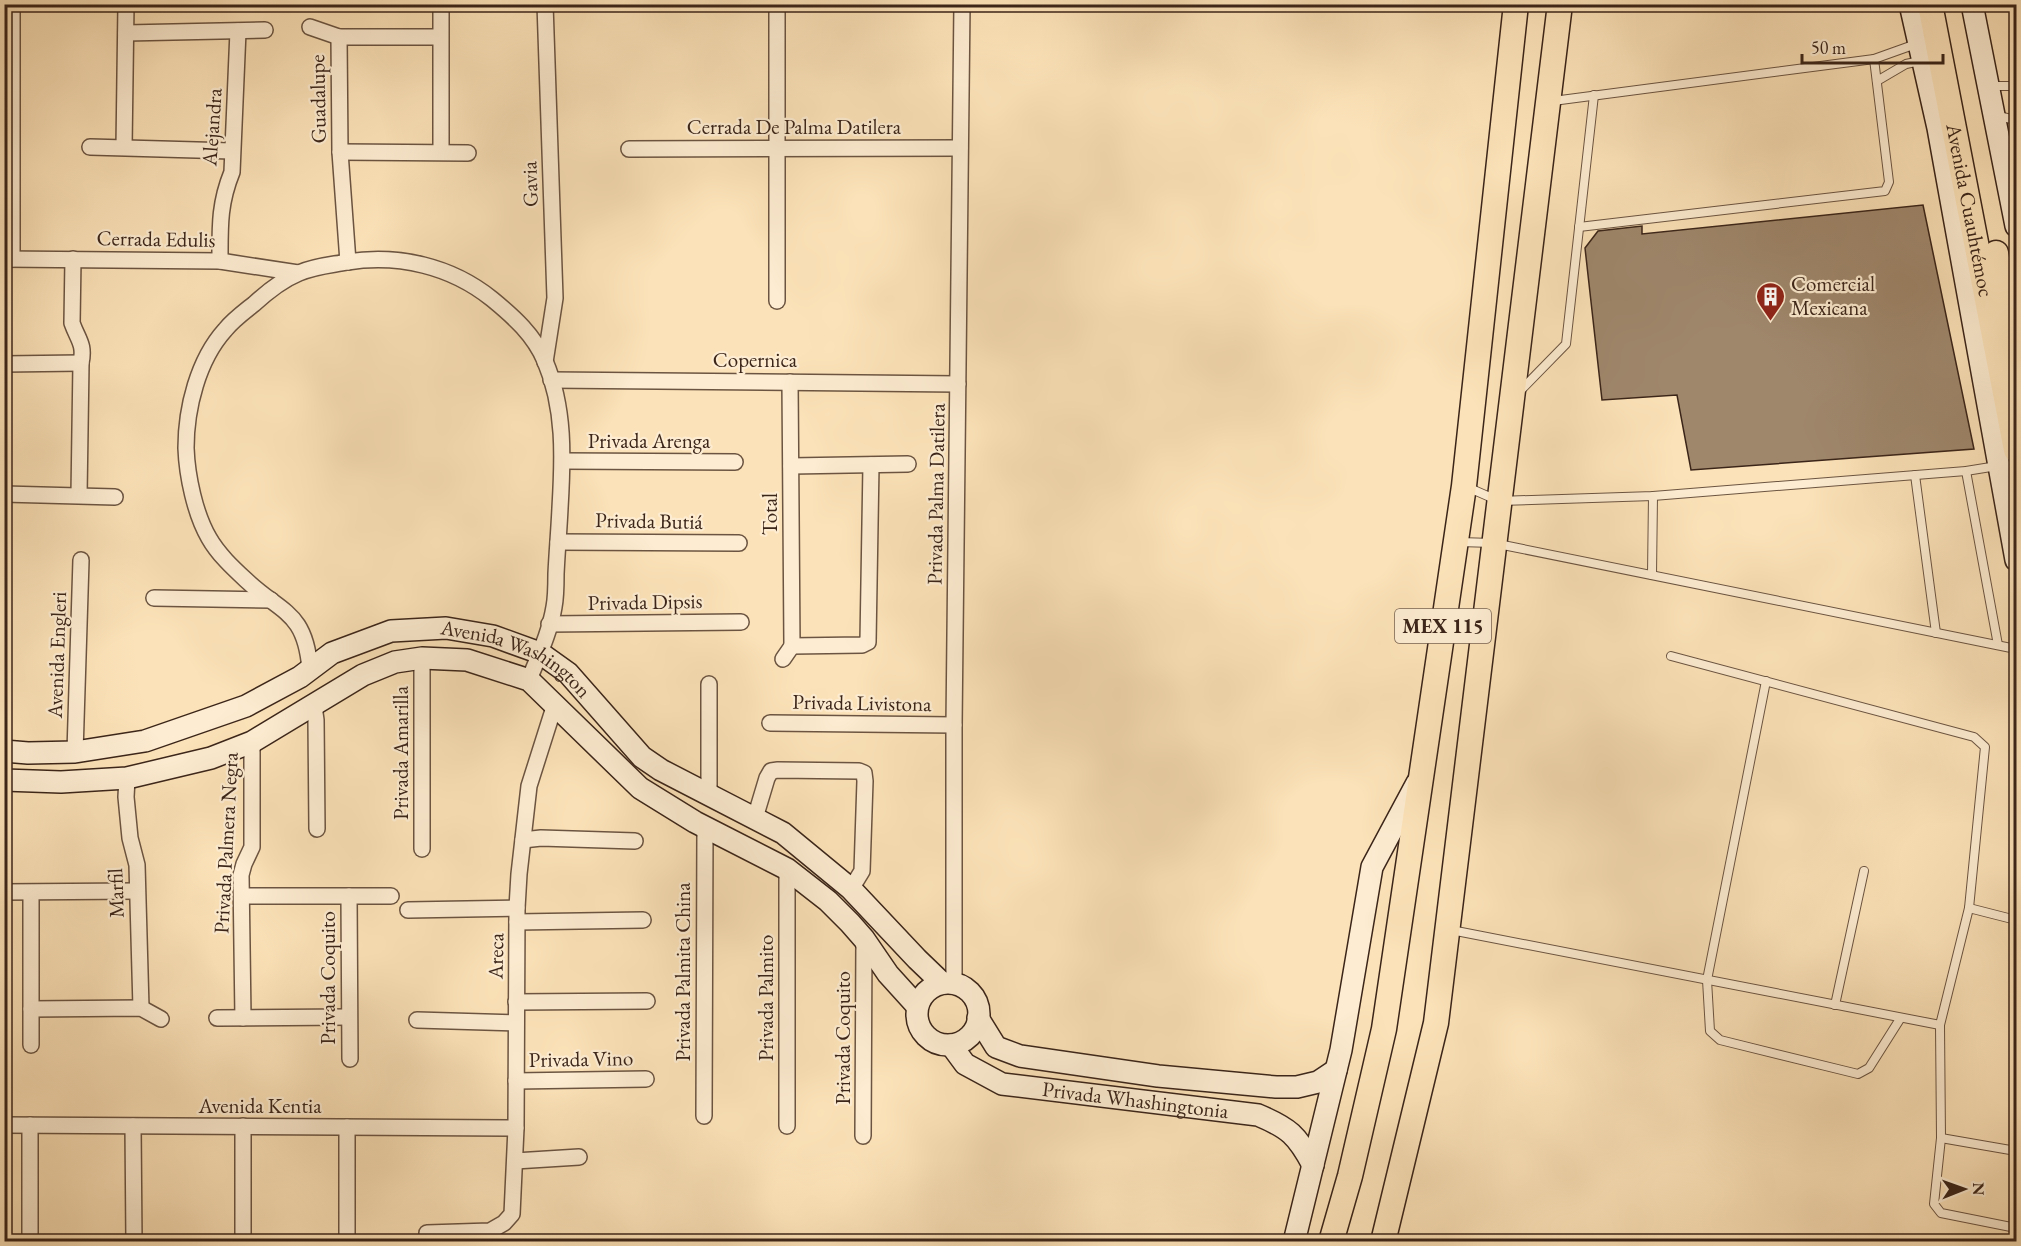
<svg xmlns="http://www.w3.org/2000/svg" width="2021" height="1246" viewBox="0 0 2021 1246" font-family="'EB Garamond',serif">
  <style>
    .building { fill: #9f876c; stroke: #3b2519; stroke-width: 1.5 }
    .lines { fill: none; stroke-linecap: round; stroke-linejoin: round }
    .lane-casing { stroke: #6b5441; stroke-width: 10 }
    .street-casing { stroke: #6b5441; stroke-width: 18 }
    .secondary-casing { stroke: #3b2519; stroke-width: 24 }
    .primary-casing { stroke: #3b2519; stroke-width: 27 }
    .lane { stroke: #fdecd1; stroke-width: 8 }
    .street { stroke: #fdecd1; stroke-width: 15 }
    .secondary { stroke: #fdecd1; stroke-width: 21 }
    .primary { stroke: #fce2b8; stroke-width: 24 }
    .labels { text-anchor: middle; stroke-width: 4.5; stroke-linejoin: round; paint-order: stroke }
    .shield { fill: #fdecd1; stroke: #756150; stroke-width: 1.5 }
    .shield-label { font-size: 20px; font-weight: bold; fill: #3b2519 }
    .street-label { font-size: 21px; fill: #3b2519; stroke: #fdecd1 }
    .poi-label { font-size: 21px; fill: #3b2519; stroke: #fdecd1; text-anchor: start }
  </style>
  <rect width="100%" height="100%" fill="#fce2b8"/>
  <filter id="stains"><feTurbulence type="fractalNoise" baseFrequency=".00333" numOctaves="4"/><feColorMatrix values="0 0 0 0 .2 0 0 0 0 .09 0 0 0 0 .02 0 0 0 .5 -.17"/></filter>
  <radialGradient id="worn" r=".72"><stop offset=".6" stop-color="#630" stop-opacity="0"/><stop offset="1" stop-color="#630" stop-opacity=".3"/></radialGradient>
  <!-- building -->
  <path class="building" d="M1923,205L1974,449L1691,470L1677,395L1602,400L1585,248L1598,231L1642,226V234Z"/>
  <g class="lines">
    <defs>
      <g id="lane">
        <path d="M1877,81L1906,64L1920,61"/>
        <path d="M1990,86H2016"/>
        <path d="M1553,101L1874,59L1916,44"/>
        <path d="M1998,116L2016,120"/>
        <path d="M1579,227L1885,191L1889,182L1874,59"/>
        <path d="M1520,391L1566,344L1594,95"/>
        <path d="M1966,471L1998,645"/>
        <path d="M1915,475L1936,633"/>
        <path d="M1467,487L1499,501L1653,496L1966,471L1997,466"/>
        <path d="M1459,542L1493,543L2016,649"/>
        <path d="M1652,575L1653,496"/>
        <path d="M1671,656L1974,737L1985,747L1969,908"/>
        <path d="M1766,681L1707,980L1710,1031L1720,1040L1858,1074L1869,1068L1900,1019"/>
        <path d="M1451,930L1940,1025L1969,908L2016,920"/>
        <path d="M1835,1005L1864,871"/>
        <path d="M1940,1025L1941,1138"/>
        <path d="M2016,1151L1941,1138L1934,1204L1941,1213L2016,1228"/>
      </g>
      <g id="street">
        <path d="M12,4V259"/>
        <path d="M545,4L555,298L545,362"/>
        <path d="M777,4V301"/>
        <path d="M441,8V151"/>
        <path d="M310,27L339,37H440"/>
        <path d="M126,33L265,30"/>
        <path d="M339,37L340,152L348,262"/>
        <path d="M90,147L232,151"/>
        <path d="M124,147L126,4"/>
        <path d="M629,149L960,148"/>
        <path d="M340,152L468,153"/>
        <path d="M4,259L220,261L298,273"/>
        <path d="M73,259L72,323C78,340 85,344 81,363L79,495"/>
        <path d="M220,261C220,227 219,204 232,172L238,31"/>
        <path d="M4,364L81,363"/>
        <path d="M551,380L958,384"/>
        <path d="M790,382L792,646"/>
        <path d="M563,461L735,462"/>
        <path d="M791,466L908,464"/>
        <path d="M4,494L115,497"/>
        <path d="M558,542L739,543"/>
        <path d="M154,598L271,600"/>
        <path d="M549,624L741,622"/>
        <path d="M792,646L862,645L868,642L871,465"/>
        <path d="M422,658V849"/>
        <path d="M783,659L792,646"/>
        <path d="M310,669C305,611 282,614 246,580C233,568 218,554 209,538C195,514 187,476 186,448C186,408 198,360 225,330C233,320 244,312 254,304C267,292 282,280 299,273C315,266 331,265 347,262C399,254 451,266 492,299C514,317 534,335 545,361C565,408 563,458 560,508C559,530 557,552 556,574C556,585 556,597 554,607C550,632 538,657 529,680"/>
        <path d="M709,684V794"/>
        <path d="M314,706L316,720L317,829"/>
        <path d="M770,723L954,725"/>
        <path d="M75,752L81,560"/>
        <path d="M127,778L126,797L130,838L137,865L141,1008"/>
        <path d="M755,818L767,778L771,771L778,770L859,771L864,773L865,781L862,871L851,889"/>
        <path d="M523,840L541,838L635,841"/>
        <path d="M787,869V1126"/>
        <path d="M4,892L137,891"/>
        <path d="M31,893V1045"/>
        <path d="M242,896H391"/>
        <path d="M349,896L350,1059"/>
        <path d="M408,910L517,908"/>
        <path d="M517,922L643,920"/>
        <path d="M954,983V725L962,4"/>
        <path d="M516,1002L647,1001"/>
        <path d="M31,1009L141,1008L161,1019"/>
        <path d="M217,1018L349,1017"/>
        <path d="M243,1018L241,875L244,864L252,847V742"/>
        <path d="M417,1020L516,1023"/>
        <path d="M516,1081L646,1079"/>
        <path d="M704,1116L705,828"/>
        <path d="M4,1125L516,1128"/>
        <path d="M133,1126L134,1242"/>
        <path d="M863,1136L864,939"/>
        <path d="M515,1161L579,1157"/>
        <path d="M427,1233L490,1231L504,1223L512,1214L516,1128L517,908L519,874L529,786L555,704"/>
        <path d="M30,1242V1125"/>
        <path d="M243,1242V1126"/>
        <path d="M347,1242V1127"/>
      </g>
      <g id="secondary">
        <path d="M1910,4L1938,128L2016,560"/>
        <path d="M1972,4L2016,226"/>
        <path id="s1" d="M4,751L28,753L75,752L145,741L246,706L300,677L332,653L391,631L446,628L493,636L540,653L568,673L642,757L661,770L783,833L851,889L917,959L942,983"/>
        <path d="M4,780L61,782L127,778L211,758L252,742L363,675L395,662L422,658L467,660L529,680L640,788L695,822L787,869L828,901L850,923L864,939L888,974L917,1006"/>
        <circle cx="948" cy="1014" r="31"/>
        <path d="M978,1018L996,1047L1020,1056L1158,1076L1276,1087H1297L1318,1082L1336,1070"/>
        <path id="s2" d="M951,1045L965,1064L1002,1084L1258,1115C1289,1128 1297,1135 1313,1165"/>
        <path d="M1294,1242L1341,1050L1372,867L1417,783"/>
      </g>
      <g id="primary">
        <path id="s3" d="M1930,4L2016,450"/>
        <path d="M1996,253L2016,356"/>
        <path d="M1331,1242L1350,1176L1384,1029L1464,486L1516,4"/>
        <path d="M1383,1242L1436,1023L1560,4"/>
      </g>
    </defs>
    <!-- lane casing -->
    <use href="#lane" class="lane-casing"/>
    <!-- street casing -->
    <use href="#street" class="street-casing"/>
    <!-- secondary casing -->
    <use href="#secondary" class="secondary-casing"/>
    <!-- primary casing -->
    <use href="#primary" class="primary-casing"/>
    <!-- lane -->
    <use href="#lane" class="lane"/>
    <!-- street -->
    <use href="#street" class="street"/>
    <!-- secondary -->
    <use href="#secondary" class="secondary"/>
    <!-- primary -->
    <use href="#primary" class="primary"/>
  </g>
  <!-- icons -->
  <defs>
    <symbol id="building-pin" viewBox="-11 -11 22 30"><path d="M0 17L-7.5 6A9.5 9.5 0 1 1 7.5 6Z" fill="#8f2418" stroke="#fdecd1"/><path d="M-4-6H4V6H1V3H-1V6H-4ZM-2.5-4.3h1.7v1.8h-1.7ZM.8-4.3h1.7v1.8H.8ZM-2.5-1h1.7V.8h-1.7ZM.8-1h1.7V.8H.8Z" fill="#fff"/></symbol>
  </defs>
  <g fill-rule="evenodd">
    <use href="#building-pin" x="1754" y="280" width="33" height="45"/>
  </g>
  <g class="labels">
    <!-- shield labels -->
    <rect class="shield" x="1395" y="609" width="96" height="34" rx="4.5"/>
    <g class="shield-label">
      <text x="1443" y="633">MEX 115</text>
    </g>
    <!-- street labels -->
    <g class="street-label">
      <text transform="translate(318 99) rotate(-91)" y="7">Guadalupe</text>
      <text transform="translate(212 127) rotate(-86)" y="7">Alejandra</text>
      <text x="794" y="134">Cerrada De Palma Datilera</text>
      <text transform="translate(530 184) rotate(-92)" y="7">Gavia</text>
      <text dy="7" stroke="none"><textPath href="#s3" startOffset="210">Avenida Cuauhtémoc</textPath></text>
      <text transform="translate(156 239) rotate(1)" y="7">Cerrada Edulis</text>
      <text x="755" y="367">Copernica</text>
      <text x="649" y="448">Privada Arenga</text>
      <text transform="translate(936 494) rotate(-89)" y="7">Privada Palma Datilera</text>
      <text transform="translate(770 514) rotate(-90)" y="7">Total</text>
      <text transform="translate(649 521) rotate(1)" y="7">Privada Butiá</text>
      <text transform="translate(645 602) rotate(-1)" y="7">Privada Dipsis</text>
      <text transform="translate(57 655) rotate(-88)" y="7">Avenida Engleri</text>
      <text dy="7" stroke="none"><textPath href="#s1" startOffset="546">Avenida Washington</textPath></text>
      <text transform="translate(862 703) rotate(1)" y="7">Privada Livistona</text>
      <text transform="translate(401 753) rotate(-90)" y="7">Privada Amarilla</text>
      <text transform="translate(226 843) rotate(-87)" y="7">Privada Palmera Negra</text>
      <text transform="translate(116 893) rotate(-92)" y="7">Marfil</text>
      <text transform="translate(496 956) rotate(-89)" y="7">Areca</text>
      <text transform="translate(683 972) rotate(-90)" y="7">Privada Palmita China</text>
      <text transform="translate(328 978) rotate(-90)" y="7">Privada Coquito</text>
      <text transform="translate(766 998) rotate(-90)" y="7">Privada Palmito</text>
      <text transform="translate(843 1038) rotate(-90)" y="7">Privada Coquito</text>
      <text transform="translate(581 1059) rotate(-1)" y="7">Privada Vino</text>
      <text dy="7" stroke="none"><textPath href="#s2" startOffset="200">Privada Whashingtonia</textPath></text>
      <text x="260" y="1113">Avenida Kentia</text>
    </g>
    <!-- poi labels -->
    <g class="poi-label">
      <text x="1791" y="291">Comercial<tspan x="1791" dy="24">Mexicana</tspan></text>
    </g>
  </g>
  <!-- margin -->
  <rect width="2021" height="1246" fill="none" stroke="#fce2b8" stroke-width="24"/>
  <rect x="6" y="6" width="2009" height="1234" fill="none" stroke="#3b2519" stroke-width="3"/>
  <rect x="12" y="12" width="1997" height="1222" fill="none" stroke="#3b2519" stroke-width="1.5"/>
  <!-- north arrow -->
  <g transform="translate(1964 1189) rotate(89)" stroke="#fdecd1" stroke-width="4.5" paint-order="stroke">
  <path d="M0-4.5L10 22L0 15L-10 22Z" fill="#3b2519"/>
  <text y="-9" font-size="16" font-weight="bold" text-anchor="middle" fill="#3b2519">N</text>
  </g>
  <!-- scale -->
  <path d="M1802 54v9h141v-9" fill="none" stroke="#3b2519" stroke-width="3"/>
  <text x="1811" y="54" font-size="18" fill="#3b2519" stroke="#fdecd1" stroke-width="4.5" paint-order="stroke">50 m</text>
  <rect width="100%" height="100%" filter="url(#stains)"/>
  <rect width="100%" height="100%" fill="url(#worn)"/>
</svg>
